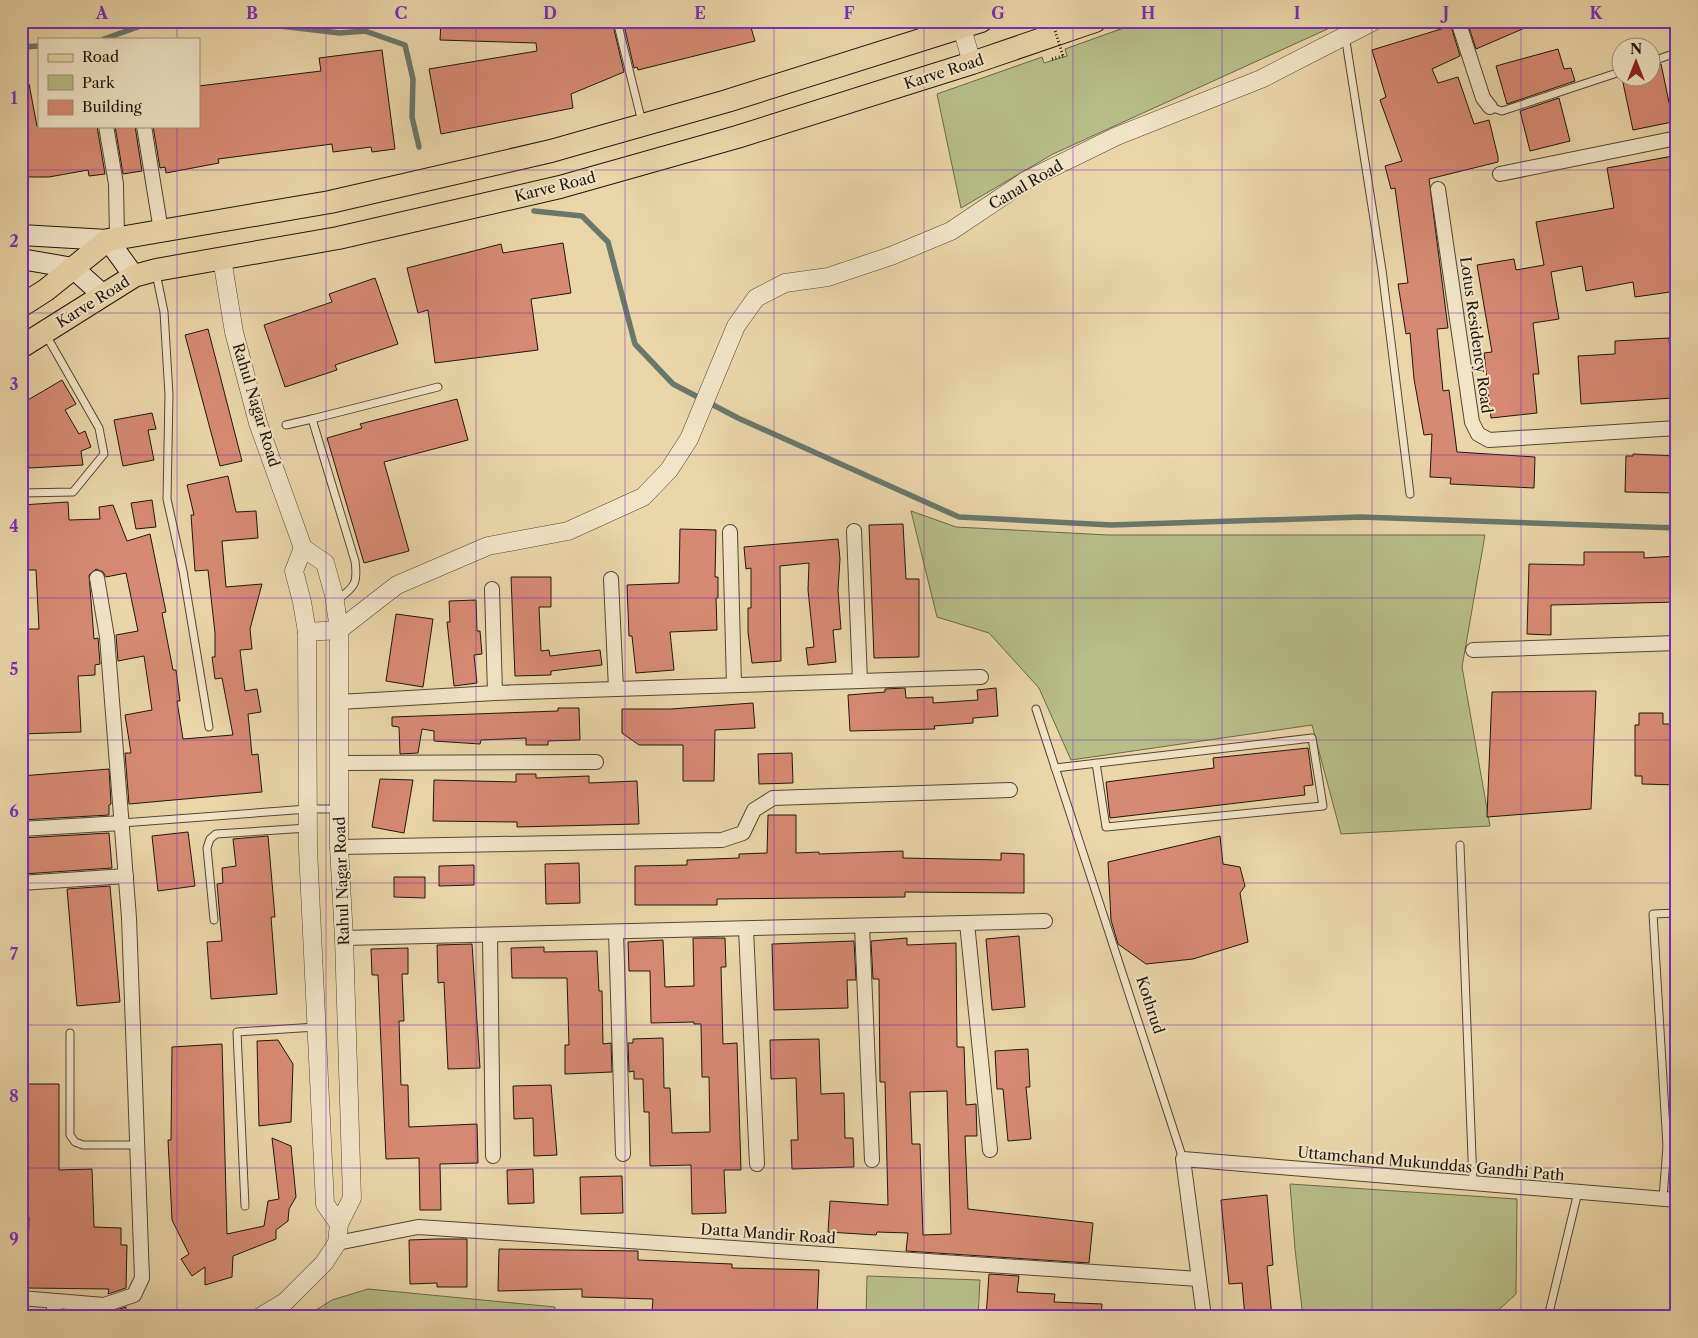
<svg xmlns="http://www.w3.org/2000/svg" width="1698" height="1338" viewBox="0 0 1698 1338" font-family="'Libre Caslon Text',serif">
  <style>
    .green { fill: #b7be88; stroke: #6b6a4a }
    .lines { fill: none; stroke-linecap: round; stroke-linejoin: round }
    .stream { stroke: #68786b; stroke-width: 5.5 }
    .building { fill: #d78a73; stroke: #1f160d; fill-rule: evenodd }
    .service-casing { stroke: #524634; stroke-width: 9 }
    .minor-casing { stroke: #524634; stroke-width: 16 }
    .tertiary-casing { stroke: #524634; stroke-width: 19 }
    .secondary-casing { stroke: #1f160d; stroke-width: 22 }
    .primary-casing { stroke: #1f160d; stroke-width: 24 }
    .path { stroke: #1f160d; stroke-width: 3; stroke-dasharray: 1 2.5; stroke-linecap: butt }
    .service { stroke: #f1e4c7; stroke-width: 7 }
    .minor { stroke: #f1e4c7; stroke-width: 14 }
    .tertiary { stroke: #f1e4c7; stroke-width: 18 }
    .secondary { stroke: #f1e4c7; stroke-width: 20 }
    .primary { stroke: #ead6a9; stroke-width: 22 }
    .path-bridge { stroke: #1f160d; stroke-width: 3; stroke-dasharray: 1 2.5; stroke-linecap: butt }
    .grid { fill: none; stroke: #7b2cbf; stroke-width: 1; stroke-opacity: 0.55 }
    .labels { text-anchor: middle; stroke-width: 4; stroke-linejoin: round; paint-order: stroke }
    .street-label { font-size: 15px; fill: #1f160d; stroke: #f1e4c7 }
    .neatline { fill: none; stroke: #7b2cbf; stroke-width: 2 }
    .grid-label { font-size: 16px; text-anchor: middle; font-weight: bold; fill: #7b2cbf }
  </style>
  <rect width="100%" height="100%" fill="#ead6a9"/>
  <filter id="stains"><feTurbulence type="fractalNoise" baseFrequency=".004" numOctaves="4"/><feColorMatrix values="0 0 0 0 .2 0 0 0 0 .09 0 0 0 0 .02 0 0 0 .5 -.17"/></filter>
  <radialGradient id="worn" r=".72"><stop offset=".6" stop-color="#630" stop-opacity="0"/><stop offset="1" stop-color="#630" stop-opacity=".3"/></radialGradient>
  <!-- green -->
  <g class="green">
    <path d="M1143,21H1345L1053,154L961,208L937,94L1042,57L1044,63L1067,56L1065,49Z"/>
    <path d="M911,511L956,527L1108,535H1485L1462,667L1490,826L1341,834L1312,725L1071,760L1039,688L989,633L937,617Z"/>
    <path d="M1290,1184L1517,1199L1516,1294L1491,1317H1303L1295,1249Z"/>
    <path d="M867,1276L980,1280L978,1317H866Z"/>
    <path d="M368,1289L555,1307V1317H305L332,1300Z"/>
  </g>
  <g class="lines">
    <!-- stream -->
    <g class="stream">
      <path d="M236,21L340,33L365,31L405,45L413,79L412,117L419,147"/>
      <path d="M104,39L146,24L203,21"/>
      <path d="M21,47L39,46"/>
      <path d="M534,211L582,216L608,242L635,344L673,384L738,418L959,517L1111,525L1361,517L1677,528"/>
    </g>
  </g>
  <!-- building -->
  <g class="building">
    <path d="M441,21H612L624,72L571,94L573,108L441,134L429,69L537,51L536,43L440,40Z"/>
    <path d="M623,21H749L755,41L638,70L637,67L634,68Z"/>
    <path d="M1467,21H1541L1476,49Z"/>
    <path d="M1451,26L1460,56L1432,69L1438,83L1458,77L1474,124L1489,120L1498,157V162L1429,179L1448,328L1437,329L1443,391L1449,390L1457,452L1535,457L1534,488L1450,484L1451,478L1430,477L1432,434L1424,435L1414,379L1410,333L1406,334L1398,284L1408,283L1395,188L1391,189L1385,166L1402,161L1380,100L1386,97L1372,50Z"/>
    <path d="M1558,49L1564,69L1571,68L1575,81L1507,104L1496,66Z"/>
    <path d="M382,50L395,149L372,152L371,147L333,152L332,144L218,159L219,163L166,173L165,167L160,168L153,126H199V86L321,71L319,58Z"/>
    <path d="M1661,64L1670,107L1677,105V121L1633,130L1622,78H1650V67Z"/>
    <path d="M29,84L37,126H97L105,174L89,176L88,170L49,177H21V85Z"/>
    <path d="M1559,98L1570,141L1530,151L1520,111Z"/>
    <path d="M115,126H135L142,171L123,174Z"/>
    <path d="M1673,156L1677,177V236L1672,237L1677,268V291L1635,297L1633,282L1586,291L1582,266L1551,272L1559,319L1533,323L1539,374H1533L1537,413L1491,418L1484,353L1492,352L1477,265L1514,259L1516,270L1544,265L1536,222L1614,208L1607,168Z"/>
    <path d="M563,243L571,293L531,299L538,350L435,363L428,310L418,313L407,268L501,244L503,253Z"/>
    <path d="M375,278L398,344L335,365L337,370L285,387L264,325L332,302L329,294Z"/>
    <path d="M208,329L242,461L220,466L185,335Z"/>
    <path d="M1669,338L1673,398L1581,404L1578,356L1615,354V341Z"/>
    <path d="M62,380L76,404L65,410L79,434L85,431L91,447L81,451L83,465L29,468L24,433L21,435V404Z"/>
    <path d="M457,399L468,440L384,462L409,551L364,563L327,438L362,428L360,424Z"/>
    <path d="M152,413L156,429L148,430L154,460L123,466L114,420Z"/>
    <path d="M1633,454L1676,456L1677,493L1625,492L1626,456H1633Z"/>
    <path d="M228,476L236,512L256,511L258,538L222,541L226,587L262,584L250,629L252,649L240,650L245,691L257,689L261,712L248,714L252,755L258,754L262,792L129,804L125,753H131L125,715L152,710L144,656L118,661L116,635L138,631L126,573L106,577L103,572L96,569L89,575L94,639L98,638L100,664L95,665V675L78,676L81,732L21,734V629H39L36,570H21V505L68,502L69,520L100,519L99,507L113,505L127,541L150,534L166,612L162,613L173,670H176L180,701H177L183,739L233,735L222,678L215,679L212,657H215V633L208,570L195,571L191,515H194L187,485Z"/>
    <path d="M152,500L156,527L136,529L131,503Z"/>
    <path d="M903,524L906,579H919V657L874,658L869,525Z"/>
    <path d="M680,529L716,530L715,577H718V598H716L717,630L670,632L674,670L636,673L632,636H629L627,585L679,583Z"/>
    <path d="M838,539L840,559L838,590L841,629L833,630L836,662L808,665L806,648L814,647L808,590L809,563L780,566L781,661L752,663L748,632V608H751V568L746,569L744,547Z"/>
    <path d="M1584,552H1644V558L1677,556V602L1551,605V635L1527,634L1529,564L1584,565Z"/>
    <path d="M511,577H551V607H539L541,651L549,650L550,656L600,650L602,665L551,671V675L515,676Z"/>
    <path d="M476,600L477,631H480L482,654L474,655L477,683L454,686L447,622H450L449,601Z"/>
    <path d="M396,614L433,619L423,687L386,681Z"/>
    <path d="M905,688L906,698L933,697V703L978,700L977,690L996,688L998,716L973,718V723L934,726L935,729L850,731L848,695L885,692V689Z"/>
    <path d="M1596,691L1591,809L1487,817L1492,692Z"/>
    <path d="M753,703L755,728L715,730L714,781H683V745H639L622,733V709H671Z"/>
    <path d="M558,708H579L580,740L548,741V745H526V738L481,740L480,744L434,741V731L422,729L418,753L400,754L399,727L392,726V717L558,711Z"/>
    <path d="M1639,713H1663V724H1677V785L1642,784V776H1635V725H1639Z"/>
    <path d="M1308,748L1313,785L1304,786L1305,795L1110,818L1106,782L1214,768L1213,758Z"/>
    <path d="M792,753L793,783L759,784L758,754Z"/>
    <path d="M109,769L111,804L109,805V815L21,820V776Z"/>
    <path d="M516,774H536V778L589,776V783L637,781L639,824L517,827V822L433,821L434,780L516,782Z"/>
    <path d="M380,779L413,780L404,833L372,827Z"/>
    <path d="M768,815H796V853L819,852V854L903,851V858L1001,860V853L1024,854V893L905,892V897L717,899V905H635V866L687,865V860L739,858V854L767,853Z"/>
    <path d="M188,832L195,886L158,891L152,836Z"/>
    <path d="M109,833L112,868L23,874L21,838Z"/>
    <path d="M268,836L275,917H271L277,994L211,999L207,942L222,941L217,884L223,883L222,868L236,866L233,839Z"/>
    <path d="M1220,836L1223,864L1240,867L1245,886L1240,893L1248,942L1193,959L1146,964L1118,944L1111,920L1108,862Z"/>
    <path d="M579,863L580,903L546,904L545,864Z"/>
    <path d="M474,865V885L439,886V866Z"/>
    <path d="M394,877H425V898L394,897Z"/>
    <path d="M110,886L120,1002L77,1006L67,889Z"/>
    <path d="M1019,936L1025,1007L992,1010L986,939Z"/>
    <path d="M693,938H725L726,967H721L723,1044L737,1043L741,1170H724L726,1213L692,1214L691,1165L650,1166L649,1112H644L643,1079H634V1071L629,1072L628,1043H633V1039L663,1038L664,1088H670L672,1133L710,1132L709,1077H702L701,1024H694V1022L651,1023L650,971H629L628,942L663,940L665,987L694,986Z"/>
    <path d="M907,938V945L956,943L957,1047H964L966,1105L976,1104L977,1136H965L968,1209L1093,1223L1089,1263L906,1251L908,1233L877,1232L876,1235L828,1232L830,1201L888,1205L885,1082H880L879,979H873L871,941ZM947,1091L951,1234L923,1235L920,1144H912L910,1092Z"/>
    <path d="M854,941L856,980H847L848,1008L774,1010L772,944Z"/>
    <path d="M472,944L480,1068L448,1069L444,982L438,983L437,945Z"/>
    <path d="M544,947V952L597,951L599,991H602L603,1044L611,1043L612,1072L565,1074V1045H569L567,978H512L511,948Z"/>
    <path d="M408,948V974H402L404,1021H399L401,1085H408L409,1127L477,1124L478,1163L440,1164L441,1210H420L419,1158L386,1159L378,975H372L371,949Z"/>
    <path d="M819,1039L821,1094L844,1093L845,1138H853L854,1167L792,1169L791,1140H798L796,1078L771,1079L770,1040Z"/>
    <path d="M278,1040L293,1064L291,1122L259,1126L257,1041Z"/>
    <path d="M222,1044L227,1234L264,1226L268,1201L279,1199L272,1138L291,1146L296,1197L289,1209L288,1221L276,1230V1239L233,1256L232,1277L205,1285V1267L192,1276L181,1259L189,1254L172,1220L168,1140H171L172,1047Z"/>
    <path d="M1028,1049L1030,1087H1026L1031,1139L1008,1141L1003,1089H997L995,1051Z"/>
    <path d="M21,1084H59V1170L92,1169L94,1227L121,1228V1245H127L126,1288L108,1294L109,1289L27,1288L29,1217H21Z"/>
    <path d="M551,1085L557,1155L534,1156L533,1118L514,1119L513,1086Z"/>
    <path d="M533,1169L534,1203L508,1204L507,1170Z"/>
    <path d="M622,1176L623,1213L581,1214L580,1177Z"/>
    <path d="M1267,1195L1273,1265L1267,1266L1272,1317H1245L1242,1283L1229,1284L1221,1200Z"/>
    <path d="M437,1239H467V1287H437V1283L410,1284L409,1240Z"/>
    <path d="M499,1249L638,1251V1260L732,1264V1268L819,1270L817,1317H740V1315L652,1311L653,1299L582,1297V1289L498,1291Z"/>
    <path d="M989,1274L1019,1276L1017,1292L1055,1294L1054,1302L1102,1304L1101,1317H986Z"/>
    <path d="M126,1307V1317H106L107,1313Z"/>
  </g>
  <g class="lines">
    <defs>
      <g id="service">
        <path d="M617,21L642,122"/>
        <path d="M1339,21L1345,35L1382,270L1410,494"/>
        <path d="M1650,62L1670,55"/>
        <path d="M1490,107L1502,111L1620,72"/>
        <path d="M156,273L164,312L169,395L167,499L183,571L209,727"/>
        <path d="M286,425L312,419"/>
        <path d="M21,493L73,492L104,454L99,428L46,335"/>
        <path d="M337,600C355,587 358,583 355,561L312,419L438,387"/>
        <path d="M1036,709L1183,1159"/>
        <path d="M1055,768L1312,738L1323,806L1106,827L1096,763"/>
        <path d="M122,823L308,809H339"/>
        <path d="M1460,845L1473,1183"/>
        <path d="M214,920L207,848L210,839L216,834L308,828"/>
        <path d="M70,1033V1135L75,1142L83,1145H138"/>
        <path d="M1667,1146L1677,1145"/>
        <path d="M1663,1198L1667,1146L1653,914L1677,913"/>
        <path d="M245,1206L237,1032L316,1027"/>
        <path d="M1548,1317L1578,1192"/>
      </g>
      <g id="minor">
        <path d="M1458,21L1483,98L1490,107"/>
        <path d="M106,126L116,184L117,238"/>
        <path d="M144,126L161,231"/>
        <path d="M1500,174L1677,138"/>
        <path d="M1438,189L1472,422L1478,434L1489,440L1677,428"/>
        <path d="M854,531L860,681"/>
        <path d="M730,532L734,685"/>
        <path d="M611,579L616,689"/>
        <path d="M492,589L495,693"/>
        <path d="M1473,650L1677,643"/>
        <path d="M339,702L495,693L981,677"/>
        <path d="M339,763L596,762"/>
        <path d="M21,829L122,823"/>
        <path d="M339,847L722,840L743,833L754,810L773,798L1010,790"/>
        <path d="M21,883L126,876"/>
        <path d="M967,923L990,1150"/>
        <path d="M862,926L872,1160"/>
        <path d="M746,929L757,1164"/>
        <path d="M616,932L623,1154"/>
        <path d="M490,935L493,1156"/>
        <path d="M344,938L1045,921"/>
        <path d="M337,1243L418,1227L1199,1279"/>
        <path d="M21,1298L104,1305L134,1295L142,1278L129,918L107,637L97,578"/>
        <path d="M53,1317L55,1301"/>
        <path d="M1204,1317L1183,1159L1677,1200"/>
      </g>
      <g id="tertiary">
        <path d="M960,21L972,63"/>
        <path d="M222,259L234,332L258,423L303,548L325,563L334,595L339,630V847L344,938L352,1198L339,1224L337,1243L324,1263L285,1302L260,1317"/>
        <path d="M303,548L294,571L302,602L307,632L308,849L325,1204L339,1224"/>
        <path d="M307,632L339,630L397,585L488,546L568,531L643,497L669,470L689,439L736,326L756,298L785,283L828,277L891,256L951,231L1027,180L1117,136L1261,79L1374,21"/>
      </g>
      <g id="secondary">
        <path d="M21,235L108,240L134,276"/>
        <path d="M21,259L73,268L103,295"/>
      </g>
      <g id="primary">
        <path d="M21,306L46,290L108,240L330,202L551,151L727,101L981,21"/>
        <path d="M21,347L134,276L156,270L338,238L560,187L737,137L972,63L1095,21"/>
      </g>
    </defs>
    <!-- service casing -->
    <use href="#service" class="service-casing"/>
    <!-- minor casing -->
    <use href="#minor" class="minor-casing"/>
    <!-- tertiary casing -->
    <use href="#tertiary" class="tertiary-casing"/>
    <!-- secondary casing -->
    <use href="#secondary" class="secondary-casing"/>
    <!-- primary casing -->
    <use href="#primary" class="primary-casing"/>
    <!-- path -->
    <path class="path" d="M1052,59L1063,56"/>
    <!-- service -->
    <use href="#service" class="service"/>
    <!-- minor -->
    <use href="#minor" class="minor"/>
    <!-- tertiary -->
    <use href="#tertiary" class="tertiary"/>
    <!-- secondary -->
    <use href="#secondary" class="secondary"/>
    <!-- primary -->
    <use href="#primary" class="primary"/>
    <!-- path-bridge -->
    <path class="path-bridge" d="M1052,21L1063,56"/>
  </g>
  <!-- grid -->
  <path class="grid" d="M177,21V39M326,21V1317M476,21V1317M625,21V1317M774,21V1317M924,21V1317M1073,21V1317M1222,21V1317M1372,21V1317M1521,21V1317M177,126V1317M21,170H1677M21,313H1677M21,455H1677M21,598H1677M21,740H1677M21,883H1677M21,1025H1677M21,1168H1677"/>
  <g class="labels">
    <!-- street labels -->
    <g class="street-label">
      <text transform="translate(944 72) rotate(-18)" y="5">Karve Road</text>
      <text transform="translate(1026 185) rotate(-30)" y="5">Canal Road</text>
      <text transform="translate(555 187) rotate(-14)" y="5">Karve Road</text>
      <text transform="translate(93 302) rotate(-32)" y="5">Karve Road</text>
      <text transform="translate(1476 335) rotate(82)" y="5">Lotus Residency Road</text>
      <text transform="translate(256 405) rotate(73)" y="5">Rahul Nagar Road</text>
      <text transform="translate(342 881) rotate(-92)" y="5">Rahul Nagar Road</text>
      <text transform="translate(1150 1005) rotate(72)" y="5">Kothrud</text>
      <text transform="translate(1431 1164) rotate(5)" y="5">Uttamchand Mukunddas Gandhi Path</text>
      <text transform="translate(768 1234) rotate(4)" y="5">Datta Mandir Road</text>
    </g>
  </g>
  <!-- margin -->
  <rect width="1698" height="1338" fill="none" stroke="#ead6a9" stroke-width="55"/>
  <!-- legend -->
  <rect x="38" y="38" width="162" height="90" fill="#f1e4c7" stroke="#9d927d"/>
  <rect x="48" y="54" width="25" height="8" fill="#ead6a9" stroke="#9d927d"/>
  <text x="82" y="62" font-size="15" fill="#1f160d">Road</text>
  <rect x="48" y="75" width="25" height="15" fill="#b7be88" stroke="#9d927d"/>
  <text x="82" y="88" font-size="15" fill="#1f160d">Park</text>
  <rect x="48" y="100" width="25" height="15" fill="#d78a73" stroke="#9d927d"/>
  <text x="82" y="112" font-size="15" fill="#1f160d">Building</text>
  <!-- north arrow -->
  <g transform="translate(1636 62)"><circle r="24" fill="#f1e4c7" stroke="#9d927d"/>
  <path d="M0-4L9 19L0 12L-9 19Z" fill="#8f2418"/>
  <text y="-8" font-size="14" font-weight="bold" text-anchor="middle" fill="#1f160d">N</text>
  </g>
  <rect x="28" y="28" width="1642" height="1282" class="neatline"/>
  <g class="grid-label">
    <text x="102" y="19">A</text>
    <text x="252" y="19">B</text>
    <text x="401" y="19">C</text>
    <text x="550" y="19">D</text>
    <text x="700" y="19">E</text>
    <text x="849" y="19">F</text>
    <text x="998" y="19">G</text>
    <text x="1148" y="19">H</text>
    <text x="1297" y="19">I</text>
    <text x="1446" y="19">J</text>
    <text x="1596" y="19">K</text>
    <text x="14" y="104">1</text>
    <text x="14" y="247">2</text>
    <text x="14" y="390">3</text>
    <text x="14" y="532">4</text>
    <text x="14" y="675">5</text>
    <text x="14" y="817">6</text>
    <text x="14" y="960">7</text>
    <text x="14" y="1102">8</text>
    <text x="14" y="1245">9</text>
  </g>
  <rect width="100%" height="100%" filter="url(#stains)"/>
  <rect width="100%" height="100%" fill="url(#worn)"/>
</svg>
